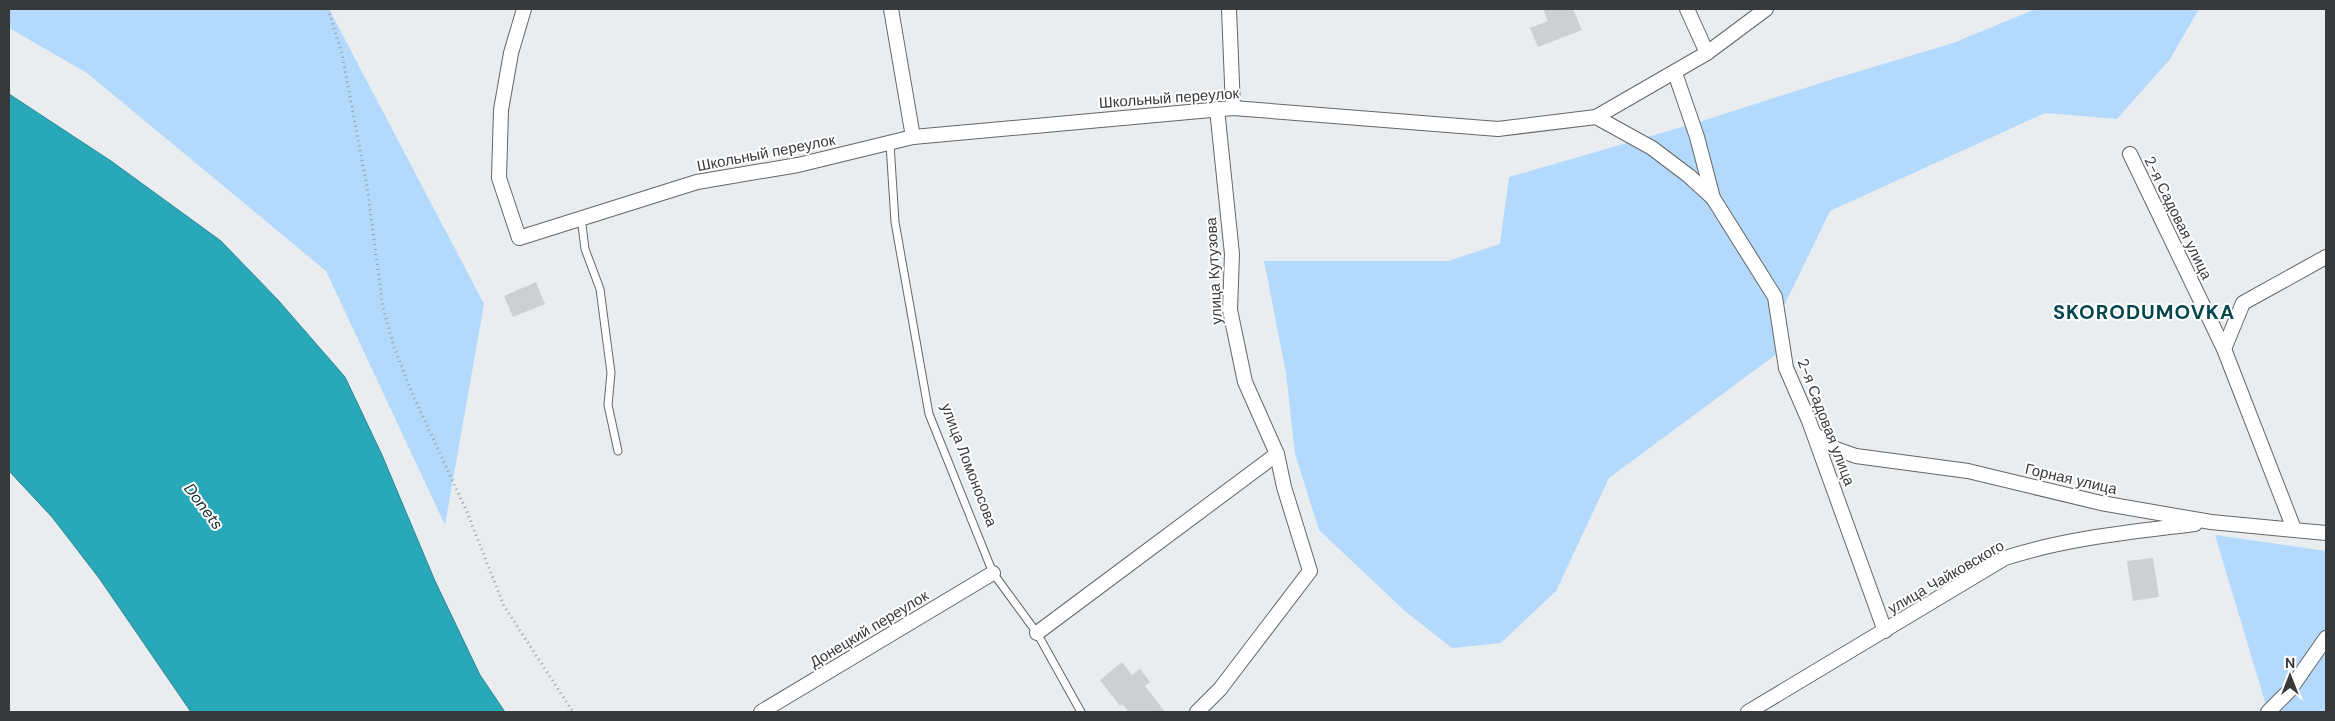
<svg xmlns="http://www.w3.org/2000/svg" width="2335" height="721" viewBox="0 0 2335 721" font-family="'DM Sans',sans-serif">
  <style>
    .green { fill: #b3dafd }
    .water { fill: #28a8b9; stroke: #2d8793 }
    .building { fill: #cecfd3 }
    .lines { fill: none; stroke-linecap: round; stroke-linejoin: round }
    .lane-casing { stroke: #646669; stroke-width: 9 }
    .street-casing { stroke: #646669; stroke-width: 16 }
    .path { stroke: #9b9ea0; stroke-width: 3; stroke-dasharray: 1 4; stroke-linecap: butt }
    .lane { stroke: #fff; stroke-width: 7 }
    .street { stroke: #fff; stroke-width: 14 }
    .labels { text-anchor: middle; stroke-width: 4; stroke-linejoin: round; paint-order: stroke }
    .street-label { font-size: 15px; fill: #38393b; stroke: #fff }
    .water-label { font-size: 16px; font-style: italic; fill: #192d31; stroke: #fff }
    .district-label { font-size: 20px; font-weight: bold; letter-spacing: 1px; fill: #06474e; stroke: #fff }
  </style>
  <rect width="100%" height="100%" fill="#e9edf0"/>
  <!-- green -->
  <g class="green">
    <path d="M9,9H329L484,304L445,525L326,271L87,73L9,28Z"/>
    <path d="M2036,9H2199L2170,59L2117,119L2045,113L1830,211L1782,310L1786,347L1609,478L1556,591L1501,643L1452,648L1406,612L1319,530L1295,454L1286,373L1264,261H1448L1500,244L1509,177L1699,122L1830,80L1953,43Z"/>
    <path d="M2215,535L2326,551V712H2268Z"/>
  </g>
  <!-- water -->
  <path class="water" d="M9,94L111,161L221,241L278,300L345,377L382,455L435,581L480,675L505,712H191L99,578L52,517L9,471Z"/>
  <!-- building -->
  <g class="building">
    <path d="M1543,9H1573L1582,30L1538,47L1530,28L1548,21Z"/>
    <path d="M536,282L545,304L513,317L504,296Z"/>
    <path d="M2153,558L2159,597L2133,601L2127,561Z"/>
    <path d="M1122,662L1132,675L1140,669L1150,682L1145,686L1165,712H1129L1122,704L1120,706L1100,680Z"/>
  </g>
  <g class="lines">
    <defs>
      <g id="lane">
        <path d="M890,144L895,222L929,414L993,573L1037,633L1081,712"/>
        <path d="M581,217L585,249L600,289L611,373L608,405L618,451"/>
      </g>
      <g id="street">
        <path d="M524,9L511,53L501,110L499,178L519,238L697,182L798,165L913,137L1233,108L1498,129L1596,117L1707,53L1766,9"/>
        <path d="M891,9L913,137"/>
        <path d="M1229,9L1233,108"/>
        <path d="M1687,9L1707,53"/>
        <path d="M1675,73L1697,137L1713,198"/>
        <path d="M1596,117L1652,148L1689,176L1713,198L1775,297L1786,368L1809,421L1885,631"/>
        <path d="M2130,154L2224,349L2294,529"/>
        <path d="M2224,349L2243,303L2326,257"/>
        <path d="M1814,434L1836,449L1856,456L1968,471L2101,503L2211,522L2326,533"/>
        <path d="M1037,633L1277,454"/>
        <path d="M761,712L993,573"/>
        <path d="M1197,712L1220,689L1310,571L1284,487L1277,454L1245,382L1230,310L1232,254L1217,109"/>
        <path d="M1748,712L2005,558C2067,538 2131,532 2195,524"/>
        <path d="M2268,712L2289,691L2326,638"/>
      </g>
    </defs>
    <!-- lane casing -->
    <use href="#lane" class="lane-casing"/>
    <!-- street casing -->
    <use href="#street" class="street-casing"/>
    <!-- path -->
    <path class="path" d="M328,9L342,54L367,187L383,308L394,347L412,393L467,512L504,606L573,712"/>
    <!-- lane -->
    <use href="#lane" class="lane"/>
    <!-- street -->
    <use href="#street" class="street"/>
  </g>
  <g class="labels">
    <!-- street labels -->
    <g class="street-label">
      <text transform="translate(1169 98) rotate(-4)" y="5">Школьный переулок</text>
      <text transform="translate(766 153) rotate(-11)" y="5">Школьный переулок</text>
      <text transform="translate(2178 218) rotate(64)" y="5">2-я Садовая улица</text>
      <text transform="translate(1214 271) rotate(-93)" y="5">улица Кутузова</text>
      <text transform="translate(1826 422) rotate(69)" y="5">2-я Садовая улица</text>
      <text transform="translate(969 465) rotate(69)" y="5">улица Ломоносова</text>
      <text transform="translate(2071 479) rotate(13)" y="5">Горная улица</text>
      <text transform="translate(1946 577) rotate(-30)" y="5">улица Чайковского</text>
      <text transform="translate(869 629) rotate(-31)" y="5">Донецкий переулок</text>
    </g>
    <!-- water labels -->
    <g class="water-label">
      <text transform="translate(204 506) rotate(53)" y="6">Donets</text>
    </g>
    <!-- district labels -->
    <g class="district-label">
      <text x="2144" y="319">SKORODUMOVKA</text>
    </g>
  </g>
  <!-- border -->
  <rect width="2335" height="721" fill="none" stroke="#38393b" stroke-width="20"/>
  <!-- north arrow -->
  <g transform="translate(2290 676)" stroke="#ffffff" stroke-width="4" paint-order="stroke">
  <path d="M0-4L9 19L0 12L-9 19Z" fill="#38393b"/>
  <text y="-8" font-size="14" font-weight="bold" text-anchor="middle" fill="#38393b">N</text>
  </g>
</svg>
